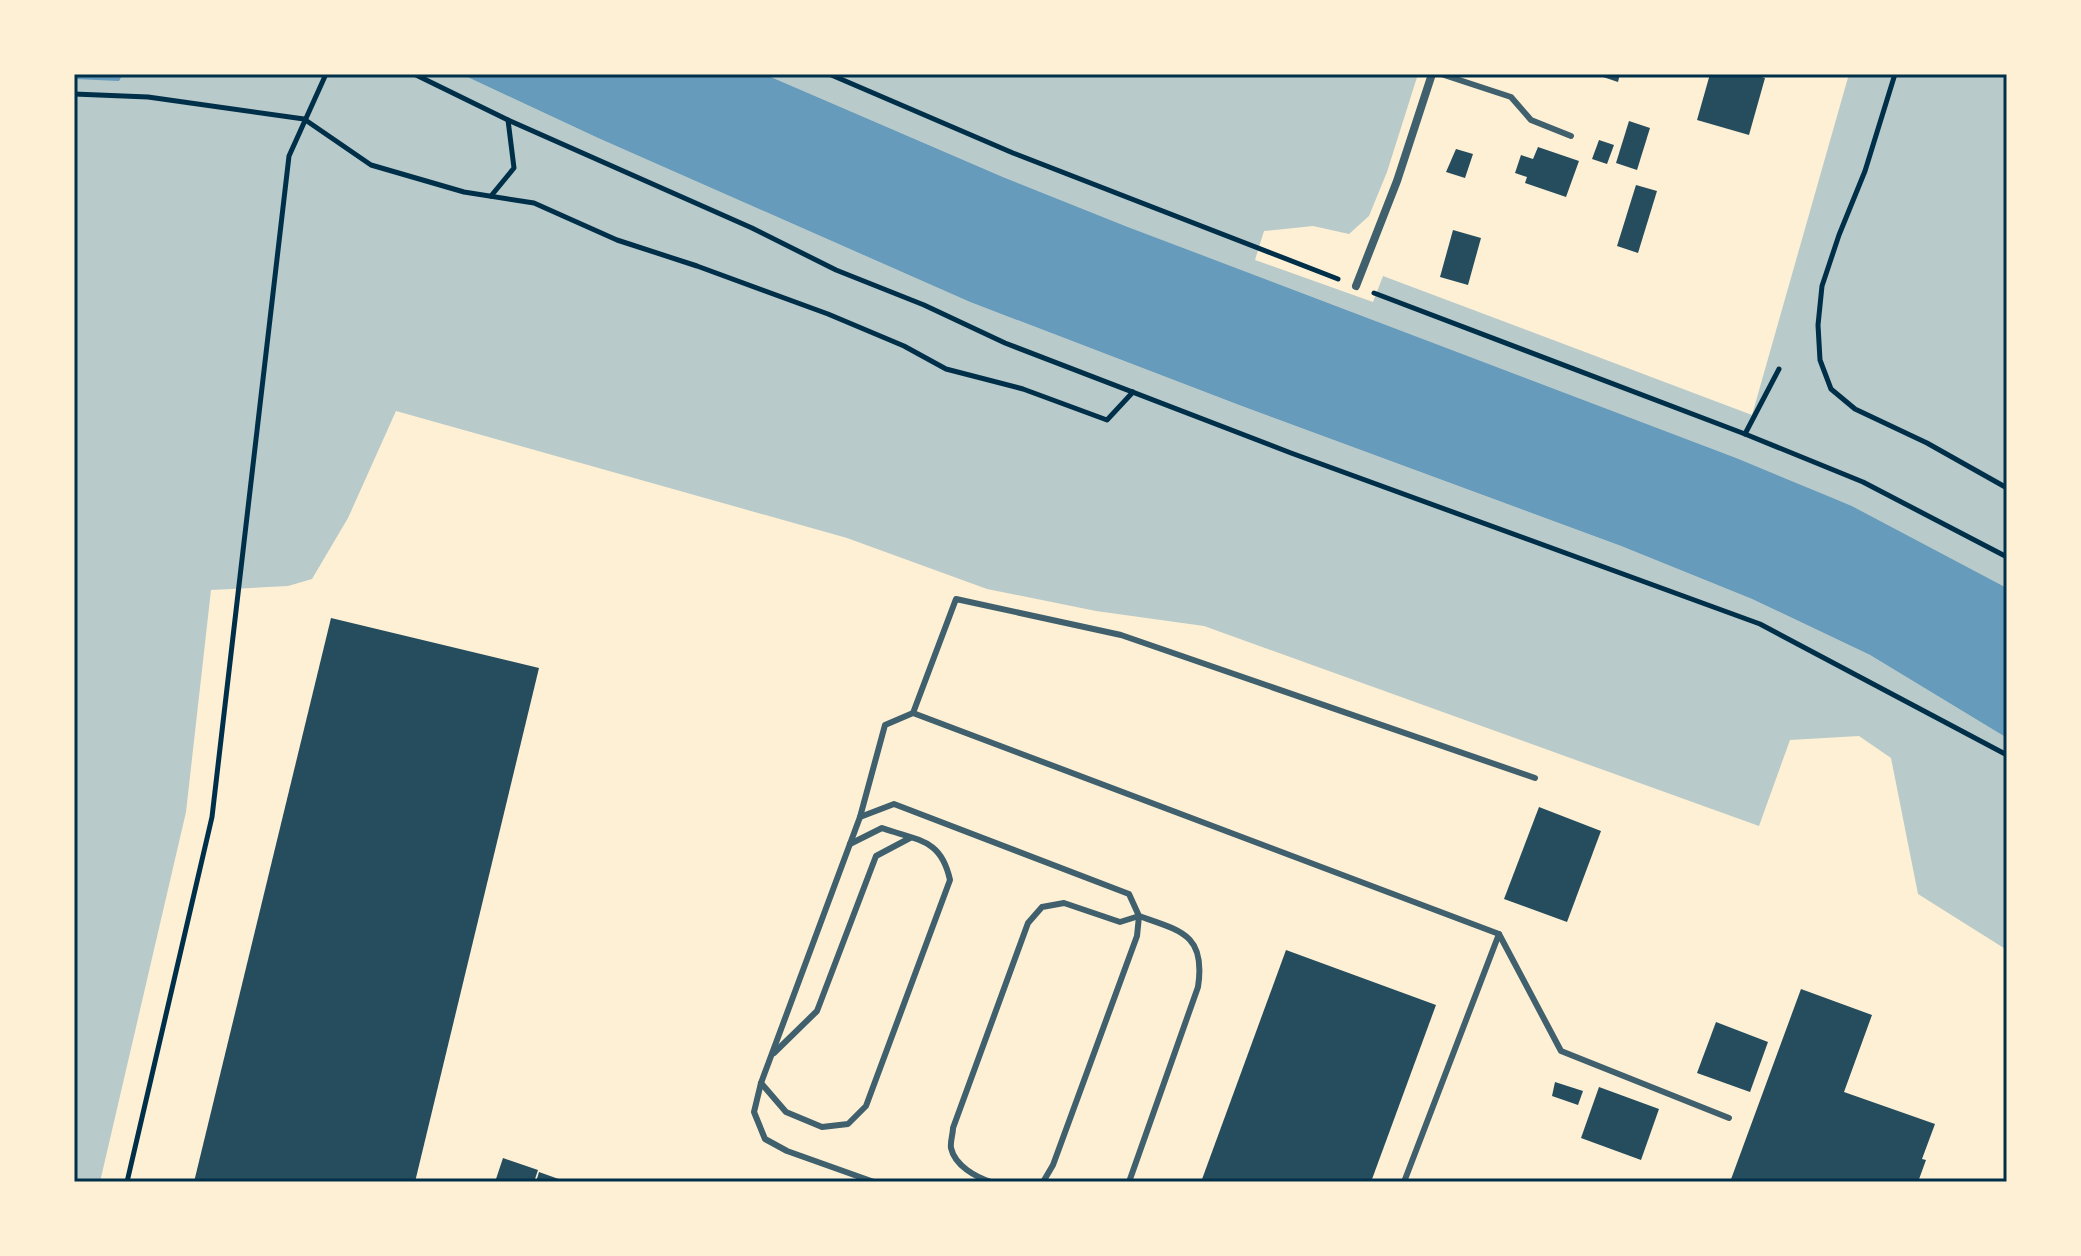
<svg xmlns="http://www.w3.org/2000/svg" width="2081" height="1256" viewBox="0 0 2081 1256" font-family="'Golos Text',sans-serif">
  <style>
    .green { fill: #b9caca }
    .water { fill: #669bbc }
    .building { fill: #264d5e }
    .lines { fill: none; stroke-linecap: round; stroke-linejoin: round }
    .path { stroke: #003049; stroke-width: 5 }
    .service { stroke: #3f606c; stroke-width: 6 }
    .minor { stroke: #3f606c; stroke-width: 8 }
    .neatline { fill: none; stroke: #003049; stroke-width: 3 }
  </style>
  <rect width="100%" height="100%" fill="#fdf0d5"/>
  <!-- green -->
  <g class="green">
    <path d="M74,74H461L598,138L970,302L1239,405L1621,546L1752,599L1870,655L2007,738V950L1918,894L1891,758L1859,736L1790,740L1759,826L1204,626L1096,611L987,589L847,538L396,411L348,518L312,579L288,586L211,590L186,812L100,1182H74Z"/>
    <path d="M764,74H1418L1387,172L1369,216L1349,234L1313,226L1264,231L1255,260L1373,302L1383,276L1752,415L1849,74H2007V588L1852,506L1128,227L1003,177Z"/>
  </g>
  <!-- water -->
  <g class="water">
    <path d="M74,74H123L119,81L74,79Z"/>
    <path d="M461,74H764L1003,177L1128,227L1736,458L1852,506L2007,588V738L1870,655L1752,599L1621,546L1239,405L970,302L598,138Z"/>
  </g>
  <!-- building -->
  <g class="building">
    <path d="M1594,74H1620L1618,82Z"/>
    <path d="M1710,74H1752L1765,78L1749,135L1697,120Z"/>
    <path d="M1629,121L1650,128L1637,170L1616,163Z"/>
    <path d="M1599,140L1614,145L1607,164L1592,159Z"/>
    <path d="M1538,147L1579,161L1566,197L1525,183L1527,177L1515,173L1521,155L1533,159Z"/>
    <path d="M1456,149L1473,154L1465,178L1446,172Z"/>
    <path d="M1636,185L1657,191L1638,253L1617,246Z"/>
    <path d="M1453,230L1481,238L1468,285L1440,277Z"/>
    <path d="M331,618L539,668L415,1182H194Z"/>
    <path d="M1539,807L1601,831L1567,922L1504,899Z"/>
    <path d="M1286,950L1436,1005L1371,1182H1201Z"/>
    <path d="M1801,989L1872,1015L1844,1092L1935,1124L1922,1159L1926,1160L1918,1182H1730Z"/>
    <path d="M1716,1022L1768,1042L1750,1092L1697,1073Z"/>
    <path d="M1555,1082L1583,1091L1578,1105L1552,1096Z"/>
    <path d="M1599,1087L1659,1109L1641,1160L1581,1138Z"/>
    <path d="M503,1158L538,1170L534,1182H495Z"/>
    <path d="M539,1172L567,1182H536Z"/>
  </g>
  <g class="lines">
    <!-- path -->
    <g class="path">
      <path d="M414,74L508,120L752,228L836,270L924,305L1005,343L1291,453L1760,624L2007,755"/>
      <path d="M829,74L1013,153L1338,279"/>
      <path d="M1895,74L1865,171L1839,235L1822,286L1818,325L1820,360L1831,389L1855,409L1927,443L2007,488"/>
      <path d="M74,94L148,97L304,119L371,165L464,192L534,203L617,240L697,266L828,314L904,346L946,369L1023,389L1107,420L1133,392"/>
      <path d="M491,196L514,168L508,120"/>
      <path d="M1374,293L1745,434L1863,482L2007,557"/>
      <path d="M1745,434L1779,369"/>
      <path d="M127,1182L212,817L289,156L326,74"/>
    </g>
    <!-- service -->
    <g class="service">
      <path d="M1441,74L1511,97L1531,120L1571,136"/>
      <path d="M913,713L956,599L1121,635L1535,778"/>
      <path d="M860,817L894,804L1129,894L1139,916L1137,936L1053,1165L1043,1182"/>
      <path d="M774,1053L817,1011L876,856L910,838"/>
      <path d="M761,1083L786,1112L822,1127L848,1124L866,1106L950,880C941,838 918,841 882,828L850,844"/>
      <path d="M874,1182L787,1151L765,1139L754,1112L761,1083L860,817L885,725L913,713L1499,934"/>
      <path d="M991,1182C976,1177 955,1166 951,1148C950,1142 953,1134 953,1128L1028,923L1042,907L1064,903L1120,922L1139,916C1182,931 1206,935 1198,987L1129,1182"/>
      <path d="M1404,1182L1499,934L1561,1051L1729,1118"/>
    </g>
    <!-- minor -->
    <path class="minor" d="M1356,286L1397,181L1432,74"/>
  </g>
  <!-- border -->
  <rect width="2081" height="1256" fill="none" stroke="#fdf0d5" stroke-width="152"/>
  <rect x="76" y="76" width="1929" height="1104" class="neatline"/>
</svg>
